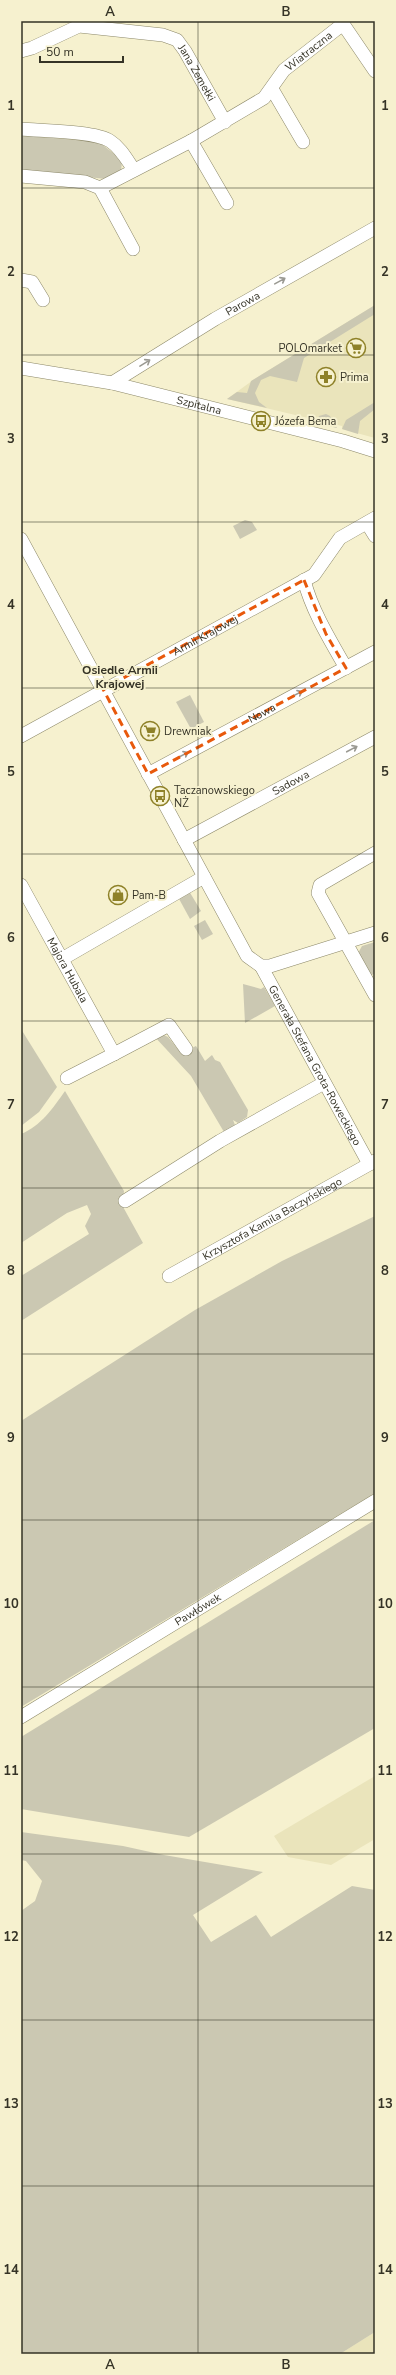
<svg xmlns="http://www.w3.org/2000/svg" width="396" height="2375" viewBox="0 0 396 2375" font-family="'Nunito Sans',sans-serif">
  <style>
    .built { fill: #eae4bb }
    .green { fill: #cbc8b2 }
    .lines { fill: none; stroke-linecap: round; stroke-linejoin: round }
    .minor-casing { stroke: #8c8869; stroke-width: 14 }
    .minor { stroke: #fff; stroke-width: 13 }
    .oneway { stroke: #9a9992 }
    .marked { fill: none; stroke: #e8590c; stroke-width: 3; stroke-dasharray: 8 5; stroke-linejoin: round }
    .grid { fill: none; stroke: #353326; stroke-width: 1; stroke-opacity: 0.55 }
    .labels { text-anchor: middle; stroke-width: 4; stroke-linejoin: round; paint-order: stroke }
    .street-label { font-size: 11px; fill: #353326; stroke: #f6f1cf }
    .poi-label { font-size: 11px; fill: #353326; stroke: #f6f1cf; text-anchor: start }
    .neighbourhood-label { font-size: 12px; font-weight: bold; fill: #353326; stroke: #f6f1cf }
    .neatline { fill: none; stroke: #353326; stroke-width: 1.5 }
    .grid-label { font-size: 13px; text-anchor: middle; font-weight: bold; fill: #353326 }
  </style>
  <rect width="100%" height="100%" fill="#f6f1cf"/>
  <!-- built -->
  <g class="built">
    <path d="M375,305V438L342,429V426L227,399L256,378Z"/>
    <path d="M375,1776V1839L331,1865L288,1857L274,1836Z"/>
    <path d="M375,2332V2354H340Z"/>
  </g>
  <!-- green -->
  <g class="green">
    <path d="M21,135L99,142L122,160L121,173L106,179L21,170Z"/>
    <path d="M375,305V314L304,358L297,382L270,376L261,380L255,393L259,402L267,408L227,399L237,392L247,393L251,381L256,378Z"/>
    <path d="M375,402V409L360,421L358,434L342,429L346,420Z"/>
    <path d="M326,414L330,416L337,428L316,423L319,416Z"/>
    <path d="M245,520L252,522L257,530L240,539L233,526Z"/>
    <path d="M190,695L204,722L191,729L176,702Z"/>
    <path d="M189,891L201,911L190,919L178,897Z"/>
    <path d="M205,920L213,934L202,940L194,926Z"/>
    <path d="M375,942V973L369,977L357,955L362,946Z"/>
    <path d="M243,984L261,989L264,987L275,1006L245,1023Z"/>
    <path d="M21,1029L57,1087L39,1112L21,1126Z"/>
    <path d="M162,1034L168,1037L181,1053L196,1046L205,1061L212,1055L215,1060L220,1062L248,1110L247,1117L238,1123L233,1120L235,1125L224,1132L191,1076L154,1036Z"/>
    <path d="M65,1091L124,1191L122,1205L143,1243L21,1321V1276L89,1234L85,1226L91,1214L87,1205L67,1213L21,1243V1134C41,1126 53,1108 65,1091Z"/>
    <path d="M375,1216V1493L21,1707V1421L195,1310L282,1261Z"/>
    <path d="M375,1520V1728L189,1837L21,1809V1737Z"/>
    <path d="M21,1832L123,1846L164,1855L263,1872L193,1915L211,1942L256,1915L271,1937L352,1886L375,1890V2332L340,2354H21V1911L35,1901L42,1881L26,1861L21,1860Z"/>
  </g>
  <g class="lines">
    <defs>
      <g id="minor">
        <path id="s1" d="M21,51L32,48L79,26L163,35L177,40L185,51L225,122"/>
        <path d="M272,89L303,142"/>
        <path d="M21,129C41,131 95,131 110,141C121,148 127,160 134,170"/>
        <path d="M191,141L227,203"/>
        <path id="s2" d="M21,176L85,182L100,188L191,141L264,98L284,70L343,24L375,71"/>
        <path d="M100,188L133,249"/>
        <path d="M21,280L32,282L43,300"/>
        <path id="s3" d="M21,368L112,383L343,441L375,451"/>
        <path id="s4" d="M112,383L215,319L375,228"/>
        <path d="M367,523L375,536"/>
        <path d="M21,539L247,956L261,966H270L375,933"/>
        <path d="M304,580C312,611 330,640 346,668"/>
        <path id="s5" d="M21,736L314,575L340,538L375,518"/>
        <path id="s6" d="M148,774L375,652"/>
        <path id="s7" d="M184,840L375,737"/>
        <path d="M375,853L320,885L318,893L375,995"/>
        <path id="s8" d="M21,885L114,1054L67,1078"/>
        <path d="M62,959L204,877"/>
        <path id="s9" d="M261,966L369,1164"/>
        <path d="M114,1054L169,1025L186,1049"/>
        <path d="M125,1201L220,1141L324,1083"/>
        <path id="s10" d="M169,1276L375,1161"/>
        <path id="s11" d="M21,1717L375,1501"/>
      </g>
    </defs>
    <!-- minor casing -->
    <use href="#minor" class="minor-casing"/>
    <!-- minor -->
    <use href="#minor" class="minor"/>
  </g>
  <!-- one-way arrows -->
  <defs><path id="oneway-shaft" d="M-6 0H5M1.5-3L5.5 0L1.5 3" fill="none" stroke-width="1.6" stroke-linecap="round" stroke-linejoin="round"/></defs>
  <g class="oneway">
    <use href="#oneway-shaft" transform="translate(280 281) rotate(-29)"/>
    <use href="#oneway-shaft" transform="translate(145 363) rotate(-32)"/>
    <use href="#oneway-shaft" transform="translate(297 694) rotate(-28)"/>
    <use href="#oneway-shaft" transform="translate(352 749) rotate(-28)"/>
    <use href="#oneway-shaft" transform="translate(183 755) rotate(-28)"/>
  </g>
  <!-- marked area -->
  <path class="marked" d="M304,580L326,634L346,668L148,774L103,689Z"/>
  <!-- grid -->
  <path class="grid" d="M198,21V2354M21,188H375M21,355H375M21,522H375M21,688H375M21,854H375M21,1021H375M21,1188H375M21,1354H375M21,1520H375M21,1687H375M21,1854H375M21,2020H375M21,2186H375"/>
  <!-- icons -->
  <defs>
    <symbol id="supermarket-ring" viewBox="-11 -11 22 22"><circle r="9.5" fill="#f6f1cf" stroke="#8e8128" stroke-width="1.5"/><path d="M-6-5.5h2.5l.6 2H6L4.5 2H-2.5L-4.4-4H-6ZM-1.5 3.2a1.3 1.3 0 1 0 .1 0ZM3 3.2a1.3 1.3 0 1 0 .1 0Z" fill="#8e8128"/></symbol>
    <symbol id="pharmacy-ring" viewBox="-11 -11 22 22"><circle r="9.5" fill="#f6f1cf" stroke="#8e8128" stroke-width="1.5"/><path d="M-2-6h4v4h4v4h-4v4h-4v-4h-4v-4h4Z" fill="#8e8128"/></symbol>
    <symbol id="bus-ring" viewBox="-11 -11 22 22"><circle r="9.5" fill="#f6f1cf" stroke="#8e8128" stroke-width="1.5"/><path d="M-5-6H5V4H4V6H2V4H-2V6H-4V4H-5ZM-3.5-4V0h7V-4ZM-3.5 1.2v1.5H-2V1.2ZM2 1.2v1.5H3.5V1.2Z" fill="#8e8128"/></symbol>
    <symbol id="shop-ring" viewBox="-11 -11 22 22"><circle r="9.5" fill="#f6f1cf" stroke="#8e8128" stroke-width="1.5"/><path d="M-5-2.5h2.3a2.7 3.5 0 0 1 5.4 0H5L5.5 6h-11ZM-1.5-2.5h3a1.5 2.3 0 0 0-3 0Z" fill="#8e8128"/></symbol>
  </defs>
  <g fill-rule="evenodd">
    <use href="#supermarket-ring" x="345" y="337" width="22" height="22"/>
    <use href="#pharmacy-ring" x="315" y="366" width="22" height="22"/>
    <use href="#bus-ring" x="250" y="410" width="22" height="22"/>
    <use href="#supermarket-ring" x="139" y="720" width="22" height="22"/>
    <use href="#bus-ring" x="149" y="785" width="22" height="22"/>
    <use href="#shop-ring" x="107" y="884" width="22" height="22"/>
  </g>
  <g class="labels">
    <!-- street labels -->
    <g class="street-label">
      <text dy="4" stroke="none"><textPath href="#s2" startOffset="333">Wiatraczna</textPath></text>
      <text dy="4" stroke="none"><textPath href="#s1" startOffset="201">Jana Zemełki</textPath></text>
      <text dy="4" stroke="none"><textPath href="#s4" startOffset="153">Parowa</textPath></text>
      <text dy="4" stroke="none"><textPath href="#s3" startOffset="182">Szpitalna</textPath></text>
      <text dy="4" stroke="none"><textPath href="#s5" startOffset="210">Armii Krajowej</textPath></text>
      <text dy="4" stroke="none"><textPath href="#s6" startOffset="129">Nowa</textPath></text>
      <text dy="4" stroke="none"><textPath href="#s7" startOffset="121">Sadowa</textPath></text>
      <text dy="4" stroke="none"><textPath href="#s8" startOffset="97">Majora Hubala</textPath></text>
      <text dy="4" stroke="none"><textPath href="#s9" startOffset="113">Generała Stefana Grota-Roweckiego</textPath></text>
      <text dy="4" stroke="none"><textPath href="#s10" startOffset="118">Krzysztofa Kamila Baczyńskiego</textPath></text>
      <text dy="4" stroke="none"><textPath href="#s11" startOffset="207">Pawłówek</textPath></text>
    </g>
    <!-- poi labels -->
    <g class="poi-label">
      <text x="342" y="352" text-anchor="end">POLOmarket</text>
      <text x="340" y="381">Prima</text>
      <text x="275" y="425">Józefa Bema</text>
      <text x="164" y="735">Drewniak</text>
      <text x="174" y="794">Taczanowskiego<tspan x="174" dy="13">NŻ</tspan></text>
      <text x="132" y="899">Pam-B</text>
    </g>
    <!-- neighbourhood labels -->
    <g class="neighbourhood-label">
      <text x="120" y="674">Osiedle Armii<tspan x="120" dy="14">Krajowej</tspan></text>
    </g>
  </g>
  <!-- border -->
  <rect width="396" height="2375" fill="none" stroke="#f6f1cf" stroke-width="44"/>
  <!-- scale -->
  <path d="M40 56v6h83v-6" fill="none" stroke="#353326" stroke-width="2"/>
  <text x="46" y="56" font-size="12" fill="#353326" stroke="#f6f1cf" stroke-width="3" paint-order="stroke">50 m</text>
  <rect x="22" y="22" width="352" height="2331" class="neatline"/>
  <g class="grid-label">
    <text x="110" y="16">A</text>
    <text x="286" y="16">B</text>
    <text x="11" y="110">1</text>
    <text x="385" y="110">1</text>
    <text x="11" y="276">2</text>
    <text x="385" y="276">2</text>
    <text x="11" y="443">3</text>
    <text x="385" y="443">3</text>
    <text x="11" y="609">4</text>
    <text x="385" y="609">4</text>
    <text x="11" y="776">5</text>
    <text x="385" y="776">5</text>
    <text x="11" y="942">6</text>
    <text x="385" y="942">6</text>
    <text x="11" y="1109">7</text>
    <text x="385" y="1109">7</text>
    <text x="11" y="1275">8</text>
    <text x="385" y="1275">8</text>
    <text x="11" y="1442">9</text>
    <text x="385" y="1442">9</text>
    <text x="11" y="1608">10</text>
    <text x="385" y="1608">10</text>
    <text x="11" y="1775">11</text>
    <text x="385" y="1775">11</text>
    <text x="11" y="1941">12</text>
    <text x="385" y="1941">12</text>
    <text x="11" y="2108">13</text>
    <text x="385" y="2108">13</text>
    <text x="11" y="2274">14</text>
    <text x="385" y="2274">14</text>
    <text x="110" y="2369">A</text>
    <text x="286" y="2369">B</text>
  </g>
</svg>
